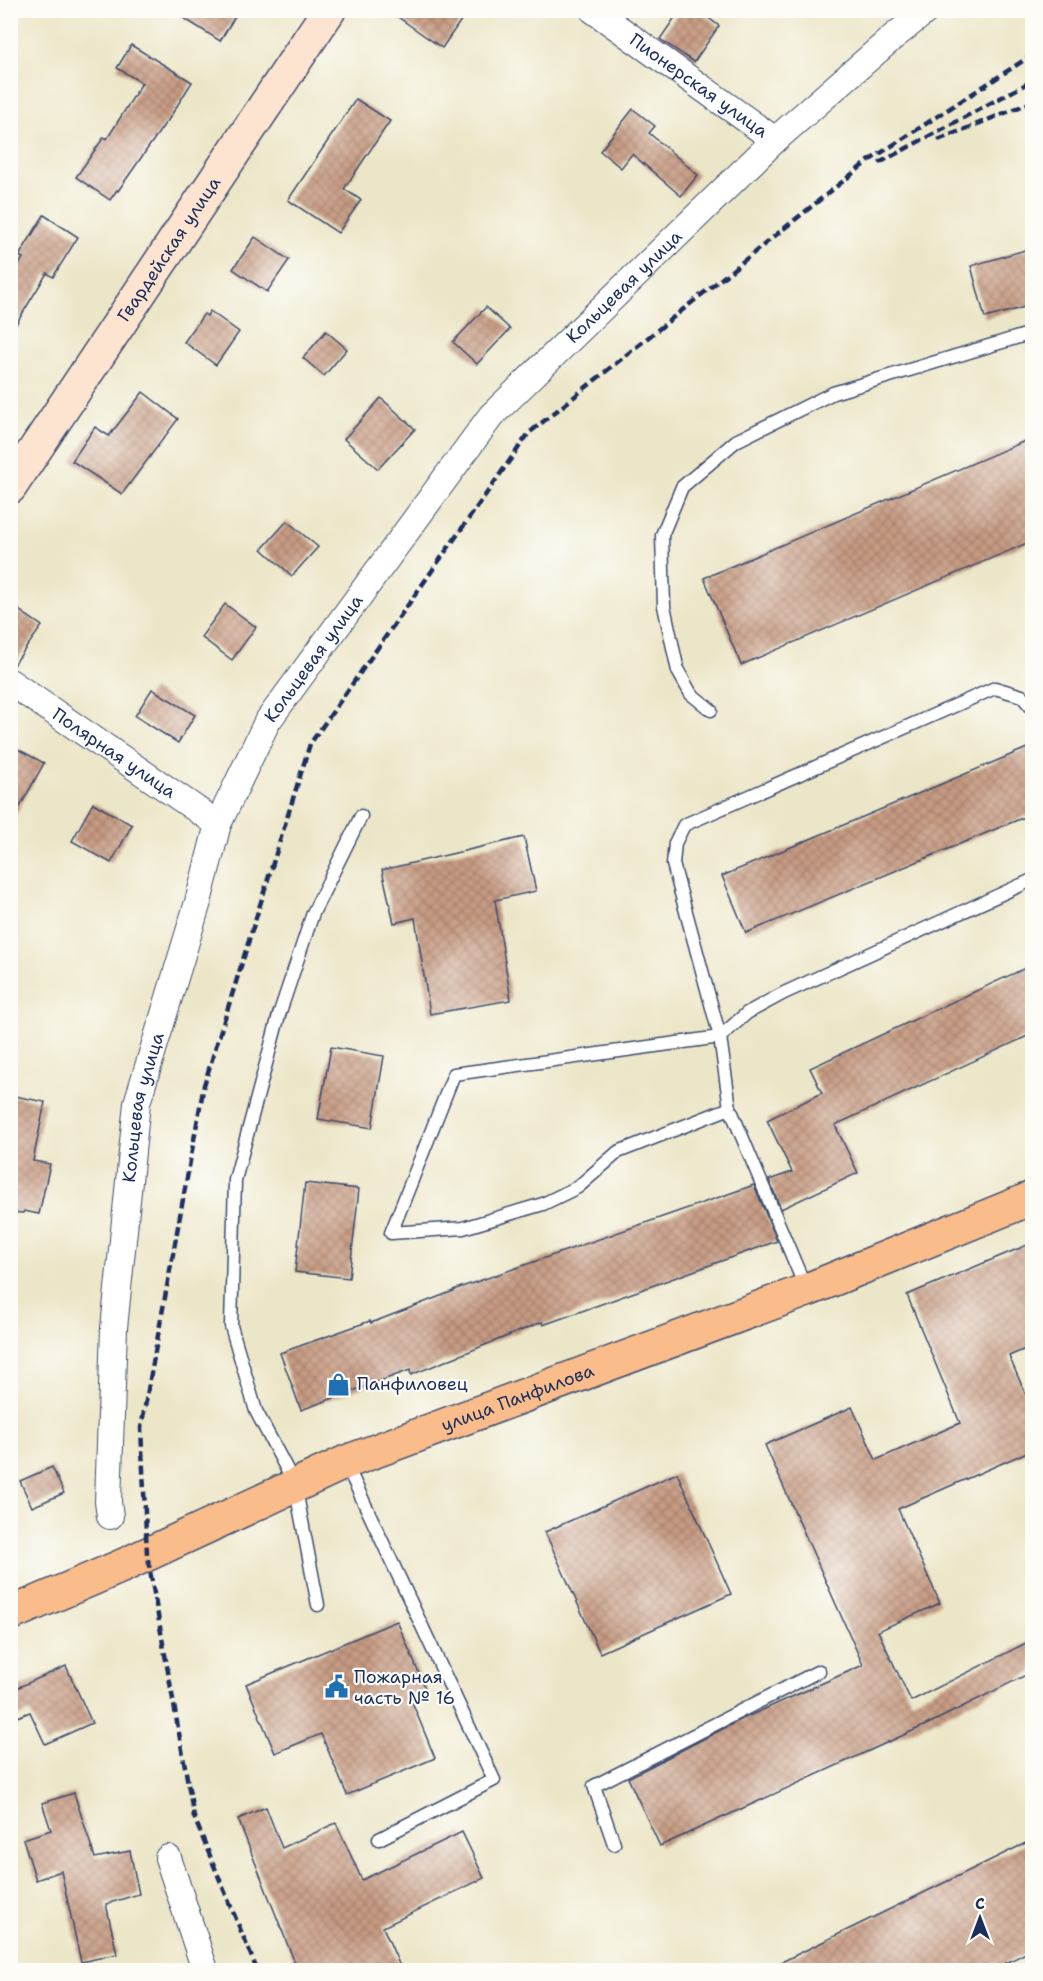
<svg xmlns="http://www.w3.org/2000/svg" width="1043" height="1981" viewBox="0 0 1043 1981" font-family="'Shantell Sans',sans-serif">
  <style>
    .building { fill: url(#building-cross-hatch) }
    .lines { fill: none; stroke-linecap: round; stroke-linejoin: round }
    .lane-casing { stroke: #3a4a6e; stroke-width: 15 }
    .street-casing { stroke: #3a4a6e; stroke-width: 28 }
    .secondary-casing { stroke: #3a4a6e; stroke-width: 36 }
    .primary-casing { stroke: #3a4a6e; stroke-width: 36 }
    .lane { stroke: #fff; stroke-width: 12 }
    .street { stroke: #fff; stroke-width: 26 }
    .secondary { stroke: #fde4d0; stroke-width: 33 }
    .primary { stroke: #f9bc8a; stroke-width: 33 }
    .rail { stroke: #1b2f5e; stroke-width: 4.5; stroke-dasharray: 9 4.5; stroke-linecap: butt }
    .labels { text-anchor: middle; stroke-width: 4.5; stroke-linejoin: round; paint-order: stroke }
    .street-label { font-size: 18px; fill: #1b2f5e; stroke: #fdfcf7 }
    .poi-label { font-size: 18px; fill: #1b2f5e; stroke: #fdfcf7; text-anchor: start }
  </style>
  <defs>
    <pattern id="building-cross-hatch" width="8" height="8" patternUnits="userSpaceOnUse" patternTransform="scale(1.5)"><rect width="8" height="8" fill="#c89b82"/><path d="M0 0l8 8M0 8l8-8" fill="none" stroke="#a27f6e"/></pattern>
  </defs>
  <rect width="100%" height="100%" fill="#fdfcf7"/>
  <filter id="ink" filterUnits="userSpaceOnUse"><feTurbulence type="fractalNoise" baseFrequency=".0167" numOctaves="2"/><feDisplacementMap in="SourceGraphic" scale="12" xChannelSelector="R" yChannelSelector="G"/><feConvolveMatrix kernelMatrix="1 2 1 2 8 2 1 2 1" color-interpolation-filters="sRGB"/></filter>
  <filter id="wash" filterUnits="userSpaceOnUse"><feTurbulence type="fractalNoise" baseFrequency=".008" numOctaves="4" result="noise"/><feDisplacementMap in="SourceGraphic" scale="24" xChannelSelector="R" yChannelSelector="G"/><feGaussianBlur stdDeviation="1.35" result="paint"/><feColorMatrix in="noise" values="0 0 0 0 0 0 0 0 0 0 0 0 0 0 0 0 0 1.4 0 .05"/><feComposite in="paint" operator="in"/></filter>
  <g filter="url(#wash)">
    <rect width="100%" height="100%" fill="#ece6c8"/>
    <g id="blocks">
      <!-- building -->
      <g class="building">
        <path d="M171,10H239L220,41Z"/>
        <path d="M388,10H468L442,48Z"/>
        <path d="M680,10H698L719,26L694,62L660,39Z"/>
        <path d="M131,45L192,82L167,122H166L118,191L117,190L110,200L76,177L104,137L107,139L142,83L117,68Z"/>
        <path d="M356,99L390,121L344,189L361,200L338,233L288,200Z"/>
        <path d="M633,109L655,126L649,133L698,175L681,196L632,154L621,168L600,151Z"/>
        <path d="M44,215L78,237L53,277L47,273L10,334V280L23,258L19,256Z"/>
        <path d="M255,237L289,260L267,292L233,269Z"/>
        <path d="M1032,248V305L985,318L971,266Z"/>
        <path d="M486,307L510,329L477,364L453,342Z"/>
        <path d="M210,311L239,332L216,365L184,342L204,314L207,316Z"/>
        <path d="M326,331L347,349L324,376L303,358Z"/>
        <path d="M143,392L178,419L122,494L72,461L95,427L109,436Z"/>
        <path d="M381,398L415,429L378,469L344,439Z"/>
        <path d="M1032,438V541L741,665L704,578Z"/>
        <path d="M287,521L318,547L292,576L262,549Z"/>
        <path d="M10,604L42,626L12,667H10Z"/>
        <path d="M225,604L256,627L232,660L201,637Z"/>
        <path d="M152,689L195,715L178,743L135,716Z"/>
        <path d="M10,745L44,763L10,825Z"/>
        <path d="M1032,746V814L746,933L722,876Z"/>
        <path d="M93,803L132,825L111,863L72,841Z"/>
        <path d="M524,837L536,891L495,900L511,1000L430,1014L415,918L394,923L382,870Z"/>
        <path d="M1032,965V1034L835,1125L858,1173L781,1209L769,1180L792,1172L767,1120L822,1093L810,1068Z"/>
        <path d="M331,1047L384,1056L372,1128L318,1119Z"/>
        <path d="M10,1095L45,1102L33,1161L50,1164L39,1214L24,1211L23,1213L10,1212Z"/>
        <path d="M305,1183L359,1189L349,1278L295,1272Z"/>
        <path d="M754,1185L777,1241L543,1325L542,1322L411,1375L410,1370L301,1410L280,1353L370,1321L371,1323L456,1290H453Z"/>
        <path d="M1032,1243V1346L1009,1356L1032,1409V1450L898,1509L940,1603L878,1631L911,1701L1032,1640V1672L930,1723L660,1846L628,1778L738,1721L863,1665L765,1445L852,1407L876,1460L960,1423L907,1295Z"/>
        <path d="M52,1467L64,1493L32,1507L20,1481Z"/>
        <path d="M677,1473L731,1594L600,1653L545,1532Z"/>
        <path d="M397,1621L426,1690L410,1697L435,1758L347,1795L321,1734L275,1753L246,1684Z"/>
        <path d="M66,1666L92,1723L45,1744L30,1712L10,1720V1691Z"/>
        <path d="M74,1793L95,1858L130,1851L139,1894L106,1904L117,1954L81,1962L61,1871L36,1880L23,1839L51,1830L42,1803Z"/>
        <path d="M266,1807L282,1848L336,1823L362,1880L462,1832L484,1878L383,1927L402,1971H298L238,1819Z"/>
        <path d="M1032,1840V1950L990,1971H763Z"/>
      </g>
    </g>
  </g>
  <g filter="url(#ink)">
    <use href="#blocks" fill-opacity="0" stroke="#3a4a6e" stroke-width="1.5"/>
    <g class="lines">
      <defs>
        <g id="lane">
          <path d="M711,710L691,694L678,671L664,606L662,535L682,487L736,441L833,393L1032,333"/>
          <path d="M730,1108L618,1152L578,1187L543,1204L463,1228L391,1233L454,1074L720,1037L747,1013L784,993L1032,880"/>
          <path d="M806,1289L730,1108L720,1037L673,864L675,843L684,825L995,688L1022,696L1032,708"/>
          <path d="M346,1464L494,1780L379,1839"/>
          <path d="M318,1605L295,1485L256,1411L231,1326L235,1180L279,1015L313,913L361,816"/>
          <path d="M614,1844L594,1786L819,1671"/>
        </g>
        <g id="street">
          <path id="s1" d="M593,10L775,140"/>
          <path id="s2" d="M10,682L218,824"/>
          <path id="s3" d="M110,1516L108,1502L114,1328L137,1103L198,902L218,824L267,722L491,416L775,140L892,38L927,10"/>
          <path d="M168,1858L205,1970"/>
        </g>
        <g id="secondary">
          <path id="s4" d="M10,487L329,10"/>
        </g>
        <g id="primary">
          <path id="s5" d="M10,1614L122,1566L346,1462L807,1290L1032,1198"/>
        </g>
      </defs>
      <!-- lane casing -->
      <use href="#lane" class="lane-casing"/>
      <!-- street casing -->
      <use href="#street" class="street-casing"/>
      <!-- secondary casing -->
      <use href="#secondary" class="secondary-casing"/>
      <!-- primary casing -->
      <use href="#primary" class="primary-casing"/>
      <!-- lane -->
      <use href="#lane" class="lane"/>
      <!-- street -->
      <use href="#street" class="street"/>
      <!-- secondary -->
      <use href="#secondary" class="secondary"/>
      <!-- primary -->
      <use href="#primary" class="primary"/>
      <!-- rail -->
      <g class="rail">
        <path d="M938,140L1032,102"/>
        <path d="M879,163L1032,81"/>
        <path d="M257,1970L194,1817L147,1554L141,1428L204,1085L310,744L529,433L867,162L1032,55"/>
        <path d="M1030,1970L1032,1969"/>
      </g>
    </g>
  </g>
  <!-- icons -->
  <defs>
    <symbol id="shop-bare" viewBox="-9 -9 18 18"><path d="M-5-2.5h2.3a2.7 3.5 0 0 1 5.4 0H5L5.5 6h-11ZM-1.5-2.5h3a1.5 2.3 0 0 0-3 0Z" fill="#1f6fb2" stroke="#fdfcf7" stroke-width="2.5" paint-order="stroke"/></symbol>
    <symbol id="civic-bare" viewBox="-9 -9 18 18"><path d="M-.6-6.5H3V-4.5H.6V-3L4-1V1h2V6H-6V1h2V-1L-.6-3ZM-1.2 2.5V6h2.4V2.5Z" fill="#1f6fb2" stroke="#fdfcf7" stroke-width="2.5" paint-order="stroke"/></symbol>
  </defs>
  <g fill-rule="evenodd">
    <use href="#shop-bare" x="322" y="1368" width="33" height="33"/>
    <use href="#civic-bare" x="320" y="1670" width="33" height="33"/>
  </g>
  <g class="labels">
    <!-- street labels -->
    <g class="street-label">
      <text dy="6" stroke="none"><textPath href="#s1" startOffset="130">Пионерская улица</textPath></text>
      <text dy="6" stroke="none"><textPath href="#s4" startOffset="286">Гвардейская улица</textPath></text>
      <text dy="6" stroke="none"><textPath href="#s3" startOffset="1383">Кольцевая улица</textPath></text>
      <text dy="6" stroke="none"><textPath href="#s3" startOffset="897">Кольцевая улица</textPath></text>
      <text dy="6" stroke="none"><textPath href="#s2" startOffset="126">Полярная улица</textPath></text>
      <text dy="6" stroke="none"><textPath href="#s3" startOffset="411">Кольцевая улица</textPath></text>
      <text dy="6" stroke="none"><textPath href="#s5" startOffset="552">улица Панфилова</textPath></text>
    </g>
    <!-- poi labels -->
    <g class="poi-label">
      <text x="357" y="1390">Панфиловец</text>
      <text x="354" y="1683">Пожарная<tspan x="354" dy="21">часть № 16</tspan></text>
    </g>
  </g>
  <!-- margin -->
  <rect width="1043" height="1981" fill="none" stroke="#fdfcf7" stroke-width="36"/>
  <!-- north arrow -->
  <g transform="translate(980 1918)" stroke="#fdfcf7" stroke-width="4.5" paint-order="stroke">
  <path d="M0-4.5L10 22L0 15L-10 22Z" fill="#1b2f5e"/>
  <text y="-9" font-size="16" font-weight="bold" text-anchor="middle" fill="#1b2f5e">С</text>
  </g>
</svg>
